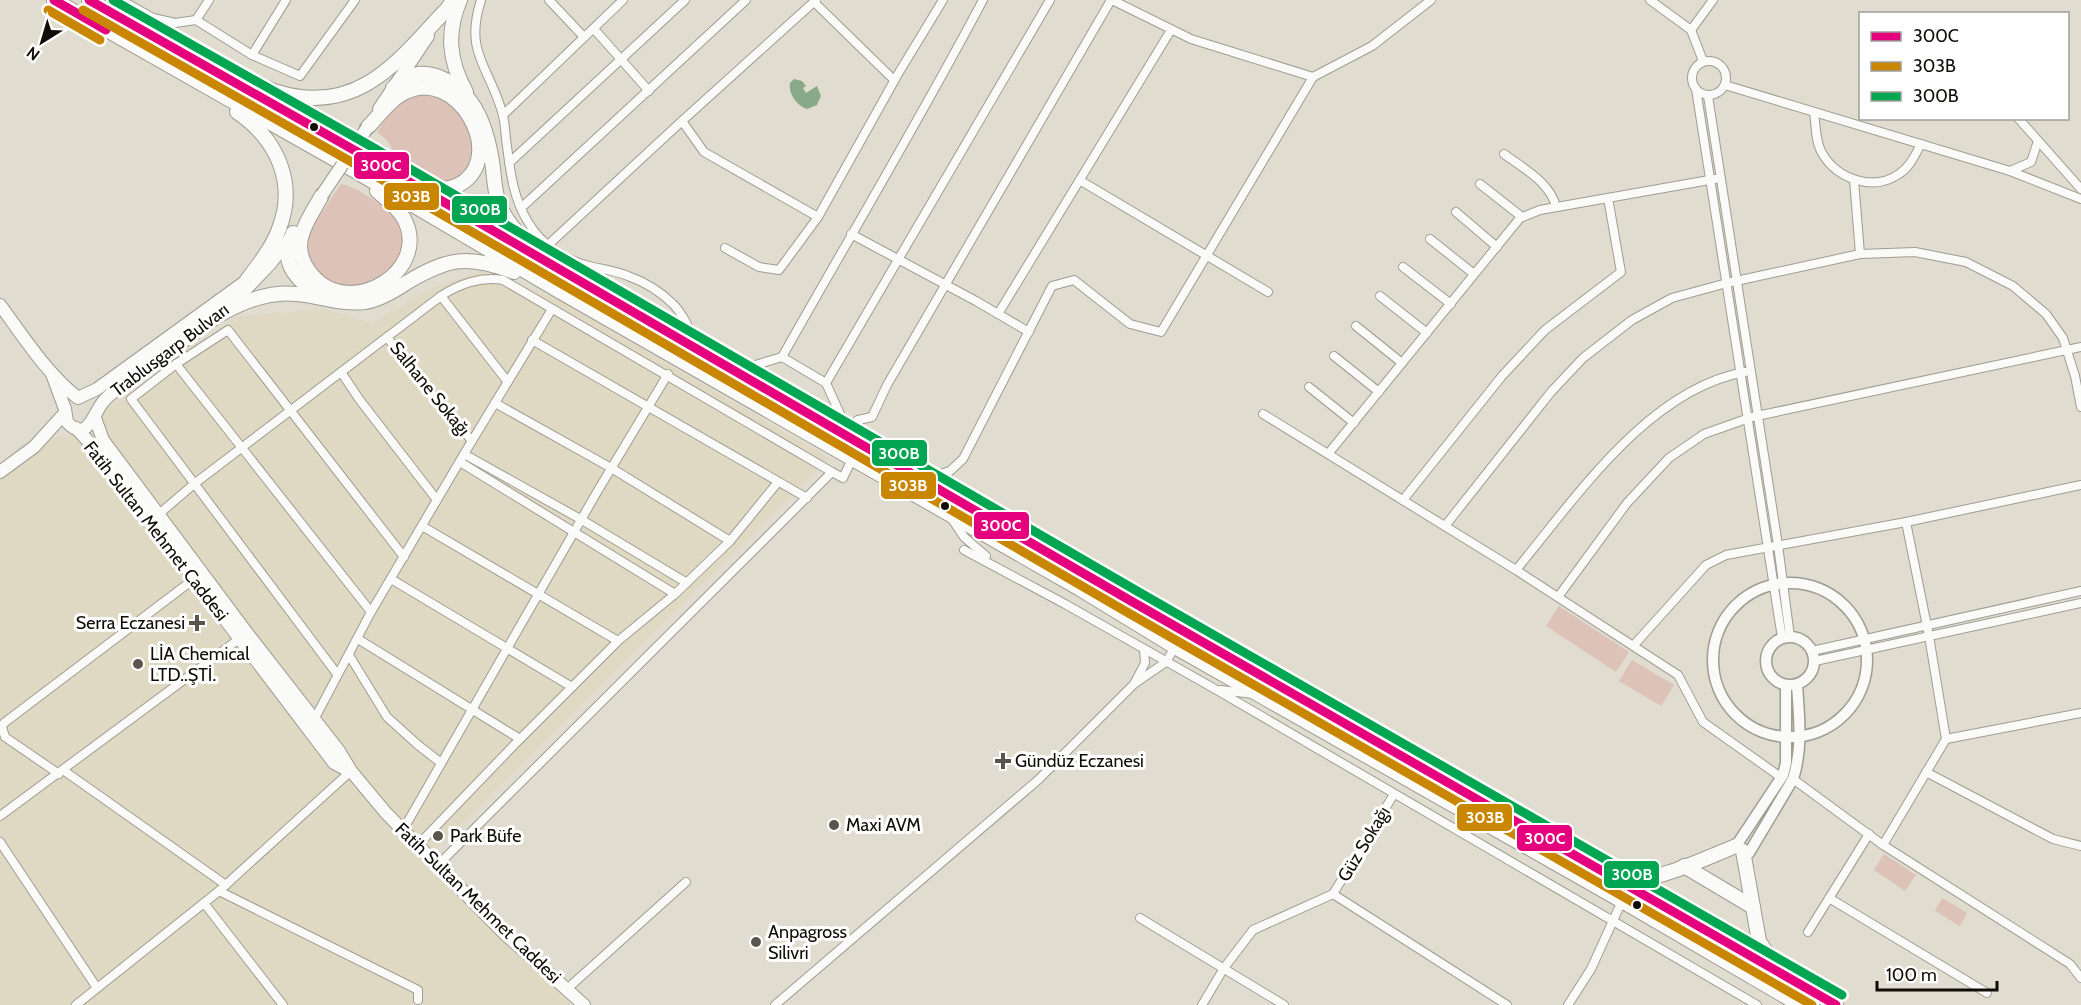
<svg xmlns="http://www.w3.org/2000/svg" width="2081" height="1005" viewBox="0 0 2081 1005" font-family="Cabin,sans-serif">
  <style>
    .built { fill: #dfd8c2 }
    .green { fill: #ddc2b7 }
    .water { fill: #88aa89 }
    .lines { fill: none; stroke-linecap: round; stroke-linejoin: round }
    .minor-casing { stroke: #9f9c92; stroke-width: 10 }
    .tertiary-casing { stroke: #9f9c92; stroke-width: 13 }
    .secondary-casing { stroke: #9f9c92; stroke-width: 14 }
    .trunk-casing { stroke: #9f9c92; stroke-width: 16 }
    .minor { stroke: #fafaf8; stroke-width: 8 }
    .tertiary { stroke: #fafaf8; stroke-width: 10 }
    .secondary { stroke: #fafaf8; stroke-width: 12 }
    .trunk { stroke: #fafaf8; stroke-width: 14 }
    .secondary-bridge-casing { stroke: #9f9c92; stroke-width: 14; stroke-linecap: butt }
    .secondary-bridge { stroke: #fafaf8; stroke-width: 12 }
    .bus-1-casing { stroke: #fff; stroke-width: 14 }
    .bus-2-casing { stroke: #fff; stroke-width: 14 }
    .bus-3-casing { stroke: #fff; stroke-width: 14 }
    .bus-1 { stroke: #e5007d; stroke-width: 9 }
    .bus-2 { stroke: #c98701; stroke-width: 9 }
    .bus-3 { stroke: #00a651; stroke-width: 9 }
    .bus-dot { fill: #100d06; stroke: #fff; stroke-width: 2 }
    .poi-dot { fill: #59554d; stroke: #fff; stroke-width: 2 }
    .labels { text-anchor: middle; stroke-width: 6; stroke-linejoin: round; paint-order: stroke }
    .street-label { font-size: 18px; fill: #100d06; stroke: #fff }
    .poi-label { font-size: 18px; fill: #100d06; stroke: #fff; text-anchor: start }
    .line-badge { stroke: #fff; stroke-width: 2 }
    .badge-label { font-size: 16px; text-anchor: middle; font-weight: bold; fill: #fff }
  </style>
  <rect width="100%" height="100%" fill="#e0dcd0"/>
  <!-- built -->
  <path class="built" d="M482,271L504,277L560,301L829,458L422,863L571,1005H0V464L36,434L66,438L236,317L323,309L372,323L432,288Z"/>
  <!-- green -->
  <g class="green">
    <path d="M430,94L440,96L463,113L475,143L466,178L435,187L401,164L387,140L377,132C392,111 402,96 430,94Z"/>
    <path d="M341,184C357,187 384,205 395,218C400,224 403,233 406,240L399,265L359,291L319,281L304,248L308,232Z"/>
    <path d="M1559,606L1629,652L1616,672L1546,626Z"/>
    <path d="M1632,660L1674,685L1661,706L1619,681Z"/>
    <path d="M1884,854L1916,875L1905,891L1874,870Z"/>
    <path d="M1942,898L1967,913L1960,926L1935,911Z"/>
  </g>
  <!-- water -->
  <path class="water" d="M794,79L802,81L806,86L803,88L806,93L817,86L821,96L817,105L807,109C797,106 788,93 790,83Z"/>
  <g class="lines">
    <defs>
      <g id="minor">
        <path d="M121,0L153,18L175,23L196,20L252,55L300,76L355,0"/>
        <path d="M481,0C464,53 489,66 502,112C505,121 505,130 506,139C510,168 512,196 528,222C541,244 564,260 589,266C602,269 616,271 628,276C645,282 661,292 674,305C685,317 691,333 698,348"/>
        <path d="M549,0L584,37"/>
        <path d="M1112,0L1191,39L1313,77"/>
        <path d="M1650,0L1691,30L1703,61"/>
        <path d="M814,2L894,80"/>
        <path d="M196,20L209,0"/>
        <path d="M594,29L649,91"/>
        <path d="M1691,30L1713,0"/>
        <path d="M252,55L286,0"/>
        <circle cx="1709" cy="78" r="17"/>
        <path d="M1725,85L2010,171L2081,199"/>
        <path d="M1696,89L1782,638"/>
        <path d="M1708,96L1778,545L1790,637"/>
        <path d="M1814,112C1816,125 1815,141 1822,153C1837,179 1873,192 1899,174C1910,167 1915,155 1921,144"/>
        <path d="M503,115L623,0"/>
        <path d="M2018,118L2081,189"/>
        <path d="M682,121L704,152L818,217"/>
        <path d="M1504,154C1523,168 1551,183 1556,207"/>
        <path d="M509,163L685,0"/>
        <path d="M2010,171L2031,162L2038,141"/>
        <path d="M1854,180L1860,254"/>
        <path d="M1081,181L1268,292"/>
        <path d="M1480,184L1522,217"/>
        <path d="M521,208L746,0"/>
        <path d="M1456,212L1497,247"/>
        <path d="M851,234L976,301L1029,332"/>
        <path d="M1430,239L1474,274"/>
        <path d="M548,245L682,121L816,0"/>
        <path d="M725,248L759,267L779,270L818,217L898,74L943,0"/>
        <path d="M1403,267L1451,304"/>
        <path d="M441,296L507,381"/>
        <path d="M1380,296L1427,333"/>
        <path d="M998,314L1171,30"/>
        <path d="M1356,326L1402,363"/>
        <path d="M387,337L413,371L472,441"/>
        <path d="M532,340L807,498"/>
        <path d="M1334,356L1379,392"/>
        <path d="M782,357C849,238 919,121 983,0"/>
        <path d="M176,364L371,612"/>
        <path d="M735,371L782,357L826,383L849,434"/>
        <path d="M341,372L359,399L437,500"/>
        <path d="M826,383L1050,0"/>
        <path d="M1309,387L1354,423"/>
        <path d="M495,403L613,469L730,541"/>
        <path d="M1263,414L1516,570L1678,675L1703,722L1782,778"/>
        <path d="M847,430L858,420L872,417L887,385L1111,0"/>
        <path d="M464,454L582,520L687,583"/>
        <path d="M1328,454L1520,218L1540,210L1715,179"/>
        <path d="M460,462L675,594"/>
        <path d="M923,479L950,471L963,459L1052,286L1074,280L1130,324L1161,332L1313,77L1372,46L1431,0"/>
        <path d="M1403,500L1502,376L1545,330L1621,272L1608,198"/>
        <path d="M159,514L194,484L441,296C459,284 482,276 503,280L832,472"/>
        <path d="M952,519L964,537L986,556"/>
        <path d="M422,526L618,641"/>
        <path d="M1445,526L1551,392L1583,358L1632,320L1672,298L1727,283L1860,254L1915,252L1966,262L2013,286L2046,314L2063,338L2075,376L2081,407"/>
        <path d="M964,550L1065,604L1215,689L1757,1005"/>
        <path d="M1516,570C1575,499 1648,389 1745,372"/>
        <path d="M391,579L572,687"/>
        <path d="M1558,597L1627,503L1669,458L1704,434L1752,417L2081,347"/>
        <path d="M358,639L520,739"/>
        <path d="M1634,645L1706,565L1726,555L1906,522L2081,485"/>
        <path d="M1144,649L1145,663L1134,684L1166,662L1175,647"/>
        <path d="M1812,651L2081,591"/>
        <path d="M349,655L387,717L418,745L441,763"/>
        <path d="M1815,661L2081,603"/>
        <path d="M337,674L131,399L176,364L228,330L404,557"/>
        <path d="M1221,690L1253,694"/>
        <path d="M315,718L371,612L464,454L552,309"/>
        <path d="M1946,739L2081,713"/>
        <path d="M63,770L226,885"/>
        <path d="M1926,772L2053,839L2081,846"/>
        <path d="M59,774L5,737L2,727L4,723L194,579"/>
        <path d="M1793,779L1883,845L2070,964L2081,978"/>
        <path d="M0,816L239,639"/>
        <path d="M403,830L597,492L668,374"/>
        <path d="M0,842L97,988"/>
        <path d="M418,845L514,745L618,641L675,594L730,541L778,482"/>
        <path d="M1883,845L1946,739L1929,636L1906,522"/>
        <path d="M438,865L832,472L843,478L852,459"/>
        <path d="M219,891L418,990V1000"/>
        <path d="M1333,894L1507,1005"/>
        <path d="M1829,898L1987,993"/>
        <path d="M204,903L283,1005"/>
        <path d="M1140,918L1284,1005"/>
        <path d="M1808,932L1869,834"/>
        <path d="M567,989L686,882"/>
        <path d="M76,1005L219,891L351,771"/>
        <path d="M775,1005L1038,780L1134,684"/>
        <path d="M1202,1005L1224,968L1253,930L1333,894L1394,794"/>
        <path d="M1568,1005L1591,969L1622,901"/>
      </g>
      <g id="tertiary">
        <circle cx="1790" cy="660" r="77"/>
        <circle cx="1790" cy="661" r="24"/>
        <path d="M1786,685V763L1783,775L1736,846L1749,853L1793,779C1803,748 1799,716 1797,685"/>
      </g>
      <g id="secondary">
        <path d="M439,19L452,0"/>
        <path d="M379,109L428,36"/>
        <path d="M0,305C24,337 46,373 78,398"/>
        <path d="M52,374L65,409L67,422C87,444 93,414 103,402C107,397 112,393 117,389L223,313L270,264L291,237"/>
        <path d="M80,397L97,389L246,281"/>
        <path d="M95,418L103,440L247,633L339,751L351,771L386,813L504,933L584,1005"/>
        <path d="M76,428L98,452L334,763L349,771"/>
        <path d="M0,472L34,447L64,414"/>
      </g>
      <g id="trunk">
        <path d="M54,0L350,168L559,291L1080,589L1175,647L1622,901L1800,1005"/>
        <path d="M89,0L361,154L1131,601L1836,1005"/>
        <path d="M460,0C446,33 449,61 466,92"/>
        <path d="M239,75C251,81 264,88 277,92C356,116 396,64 444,12"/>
        <path d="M393,88C407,75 420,70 439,77C477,92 488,132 493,168C494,180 495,193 499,204C506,222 518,235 533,248"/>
        <path d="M237,112C277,139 297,183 279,229C272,248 259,264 247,280"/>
        <path d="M367,128C379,116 392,97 408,91C456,70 504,149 465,181C450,192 438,189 422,183"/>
        <path d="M322,195C314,210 301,228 300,245C300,256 305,267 312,275C349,321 434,270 403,217C396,206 386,199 377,191"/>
        <path d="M293,233C291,239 289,246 288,252C286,272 307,288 323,296"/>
        <path d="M223,313C246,300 270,291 297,294C320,296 341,305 365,302C379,300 394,291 406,283C448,258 467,254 514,272"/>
        <path d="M1743,851L1759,941L1768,955L1783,969"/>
        <path d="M1684,866L1753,907"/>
        <path d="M1618,878C1645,888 1708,857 1736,846"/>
      </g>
    </defs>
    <!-- minor casing -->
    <use href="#minor" class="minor-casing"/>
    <!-- tertiary casing -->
    <use href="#tertiary" class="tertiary-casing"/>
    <!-- secondary casing -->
    <use href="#secondary" class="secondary-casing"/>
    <!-- trunk casing -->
    <use href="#trunk" class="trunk-casing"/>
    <!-- minor -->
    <use href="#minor" class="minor"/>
    <!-- tertiary -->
    <use href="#tertiary" class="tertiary"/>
    <!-- secondary -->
    <use href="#secondary" class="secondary"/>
    <!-- trunk -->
    <use href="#trunk" class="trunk"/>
    <defs>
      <path id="secondary-bridge" d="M322,195L367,128"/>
    </defs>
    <!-- secondary-bridge casing -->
    <use href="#secondary-bridge" class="secondary-bridge-casing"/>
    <!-- secondary-bridge -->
    <use href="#secondary-bridge" class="secondary-bridge"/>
    <defs>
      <g id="bus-1">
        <path d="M54,0L106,30"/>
        <path d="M89,0L361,154L1131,601L1836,1005"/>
      </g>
      <g id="bus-2">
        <path d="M48,10L100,40"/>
        <path d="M83,10L355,164L1125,611L1812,1005"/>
      </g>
      <path id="bus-3" d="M113,0L367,144L1137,591L1842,995"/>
    </defs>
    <!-- bus-1 casing -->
    <use href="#bus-1" class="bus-1-casing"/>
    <!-- bus-2 casing -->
    <use href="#bus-2" class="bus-2-casing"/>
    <!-- bus-3 casing -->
    <use href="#bus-3" class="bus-3-casing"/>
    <!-- bus-1 -->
    <use href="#bus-1" class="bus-1"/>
    <!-- bus-2 -->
    <use href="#bus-2" class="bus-2"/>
    <!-- bus-3 -->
    <use href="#bus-3" class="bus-3"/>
  </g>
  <!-- markers -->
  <g class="bus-dot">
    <circle cx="314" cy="127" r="5"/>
    <circle cx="945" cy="506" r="5"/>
    <circle cx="1637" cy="905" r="5"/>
  </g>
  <g class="poi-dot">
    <path d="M194 614h6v6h6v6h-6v6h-6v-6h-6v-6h6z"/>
    <circle cx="138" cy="664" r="6"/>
    <path d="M1000 752h6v6h6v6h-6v6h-6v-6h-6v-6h6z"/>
    <circle cx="834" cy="825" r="6"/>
    <circle cx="438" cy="836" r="6"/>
    <circle cx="756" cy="942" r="6"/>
  </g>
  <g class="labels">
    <!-- street labels -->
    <g class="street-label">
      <text transform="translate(170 350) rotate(-37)" y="6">Trablusgarp Bulvarı</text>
      <text transform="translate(430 389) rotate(51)" y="6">Salhane Sokağı</text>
      <text transform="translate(156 531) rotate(52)" y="6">Fatih Sultan Mehmet Caddesi</text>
      <text transform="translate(1364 844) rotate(-59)" y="6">Güz Sokağı</text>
      <text transform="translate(478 903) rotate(44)" y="6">Fatih Sultan Mehmet Caddesi</text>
    </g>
    <!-- poi labels -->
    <g class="poi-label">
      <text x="185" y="629" text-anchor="end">Serra Eczanesi</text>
      <text x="150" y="660">LİA Chemical<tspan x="150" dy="21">LTD..ŞTİ.</tspan></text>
      <text x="1015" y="767">Gündüz Eczanesi</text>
      <text x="846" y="831">Maxi AVM</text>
      <text x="450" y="842">Park Büfe</text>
      <text x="768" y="938">Anpagross<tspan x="768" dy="21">Silivri</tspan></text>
    </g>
  </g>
  <g class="line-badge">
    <rect x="353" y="151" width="57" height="29" rx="6" fill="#e5007d"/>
    <rect x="383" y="182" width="57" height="29" rx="6" fill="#c98701"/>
    <rect x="451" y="195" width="57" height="29" rx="6" fill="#00a651"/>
    <rect x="871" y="439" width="57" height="28" rx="6" fill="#00a651"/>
    <rect x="880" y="471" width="57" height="29" rx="6" fill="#c98701"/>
    <rect x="973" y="511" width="57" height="29" rx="6" fill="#e5007d"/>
    <rect x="1456" y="803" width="57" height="29" rx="6" fill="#c98701"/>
    <rect x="1516" y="824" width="57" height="28" rx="6" fill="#e5007d"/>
    <rect x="1603" y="860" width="57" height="29" rx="6" fill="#00a651"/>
  </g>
  <g class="badge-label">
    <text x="381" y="171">300C</text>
    <text x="411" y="202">303B</text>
    <text x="480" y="215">300B</text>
    <text x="899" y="459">300B</text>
    <text x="908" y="491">303B</text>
    <text x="1001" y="531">300C</text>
    <text x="1485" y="823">303B</text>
    <text x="1545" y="844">300C</text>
    <text x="1632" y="880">300B</text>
  </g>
  <!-- legend -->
  <rect x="1859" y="12" width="210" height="108" fill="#ffffff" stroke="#9f9e9b" stroke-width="1.5"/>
  <rect x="1871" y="32" width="30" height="9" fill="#e5007d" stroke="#9f9e9b" stroke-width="1.5"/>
  <text x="1913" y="42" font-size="18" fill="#100d06">300C</text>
  <rect x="1871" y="62" width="30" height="9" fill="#c98701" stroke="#9f9e9b" stroke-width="1.5"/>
  <text x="1913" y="72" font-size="18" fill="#100d06">303B</text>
  <rect x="1871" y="92" width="30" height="9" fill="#00a651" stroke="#9f9e9b" stroke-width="1.5"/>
  <text x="1913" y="102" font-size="18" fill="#100d06">300B</text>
  <!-- north arrow -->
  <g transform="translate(42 42) rotate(217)" stroke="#ffffff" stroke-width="4.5" paint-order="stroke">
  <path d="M0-4.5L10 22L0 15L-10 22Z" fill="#100d06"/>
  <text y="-9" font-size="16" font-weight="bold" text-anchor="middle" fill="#100d06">N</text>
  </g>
  <!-- scale -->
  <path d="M1877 981v9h120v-9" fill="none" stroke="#100d06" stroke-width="3"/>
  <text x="1886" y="981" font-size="18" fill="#100d06" stroke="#ffffff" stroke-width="4.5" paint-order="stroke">100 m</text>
</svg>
